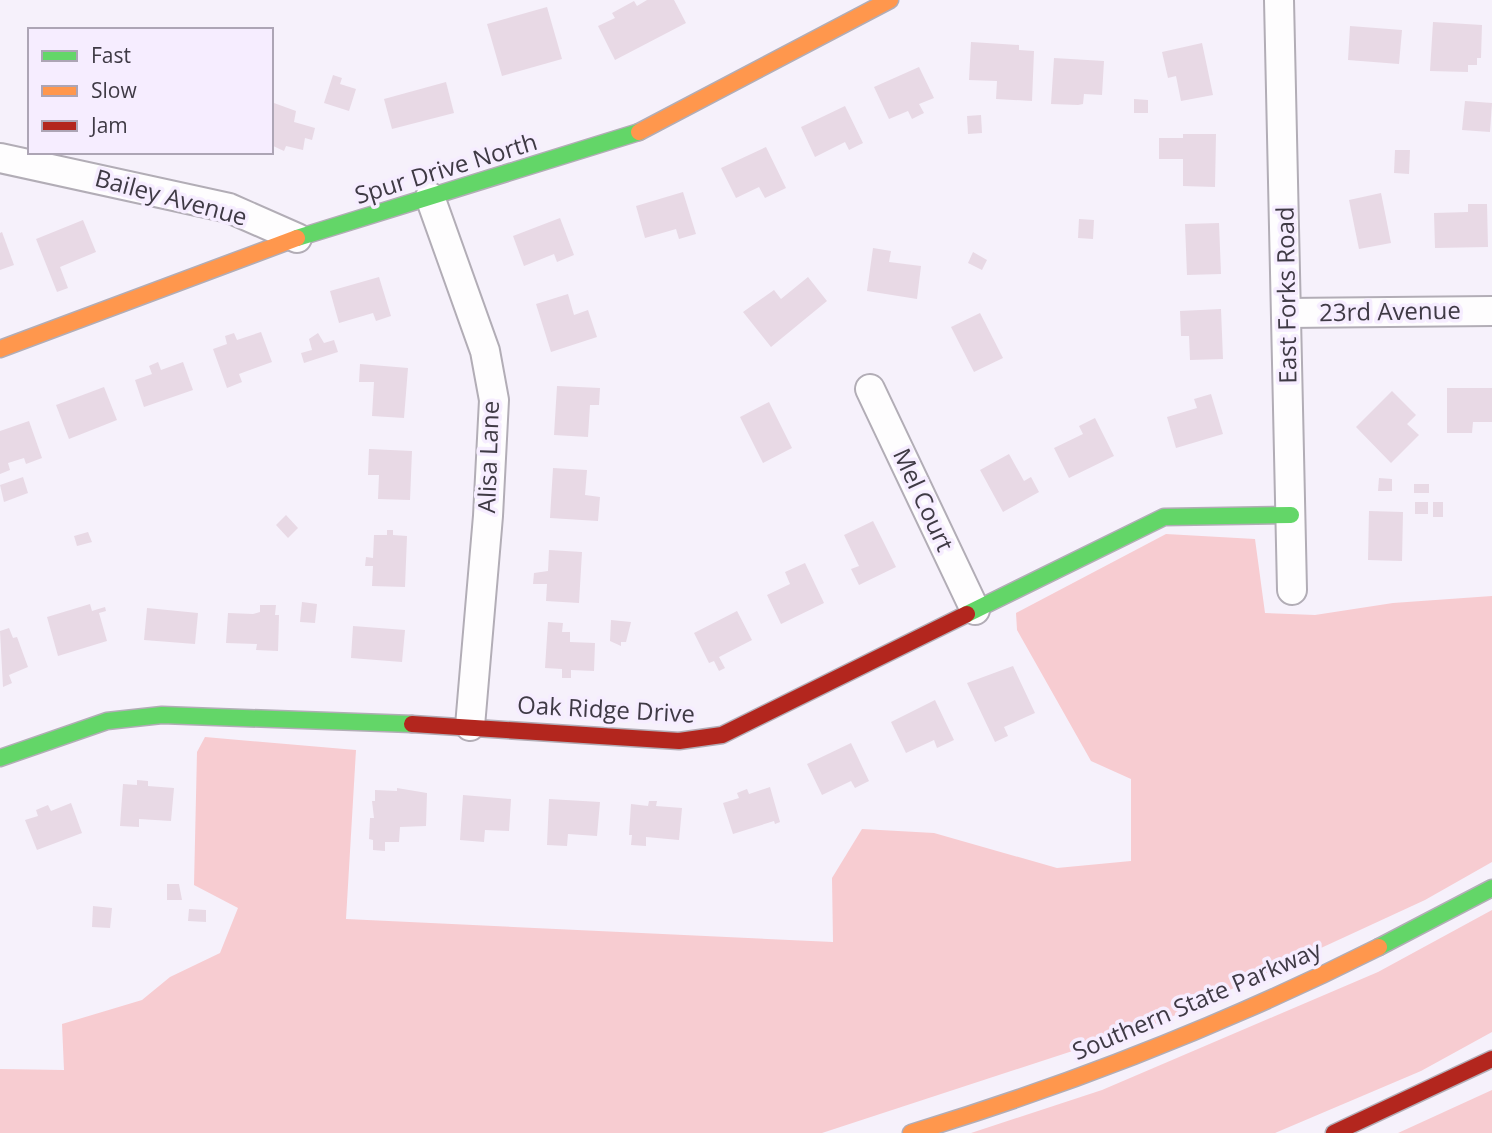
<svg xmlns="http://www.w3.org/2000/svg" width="1492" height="1133" viewBox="0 0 1492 1133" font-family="'Open Sans',sans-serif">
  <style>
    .green { fill: #f7ccd1 }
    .building { fill: #e8d9e5 }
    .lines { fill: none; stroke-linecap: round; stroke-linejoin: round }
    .street-casing { stroke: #b2adb6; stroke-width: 32 }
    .fast-casing { stroke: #b2adb6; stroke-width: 19 }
    .slow-casing { stroke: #b2adb6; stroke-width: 19 }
    .jam-casing { stroke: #b2adb6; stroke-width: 19 }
    .street { stroke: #fefdfe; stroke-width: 28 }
    .fast { stroke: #63d668; stroke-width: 16 }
    .slow { stroke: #ff974d; stroke-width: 16 }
    .jam { stroke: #b3261e; stroke-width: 16 }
    .labels { text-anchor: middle; stroke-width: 7; stroke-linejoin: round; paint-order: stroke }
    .street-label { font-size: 24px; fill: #3f3a45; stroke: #f6edff }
  </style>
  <rect width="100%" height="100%" fill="#f6f1fb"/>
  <!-- green -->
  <g class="green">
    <path d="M1166,534L1255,539L1265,613L1315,615L1393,603L1492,596V862L1425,900L1158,1023L822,1133H0V1069L64,1070L62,1024L142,1000L170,977L220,953L238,908L194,885L197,752L205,737L356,750L346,919L833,942L832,878L862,829L934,833L1057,868L1131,861V779L1091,761L1017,630L1016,613Z"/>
    <path d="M1492,910V1032L1421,1071L1275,1133H971L1102,1090L1378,972Z"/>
    <path d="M1492,1090V1133H1398Z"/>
  </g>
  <!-- building -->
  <g class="building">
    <path d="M647,0H674L686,23L615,60L598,26L615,18L612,13L634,1L637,6Z"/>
    <path d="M547,7L562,59L502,76L487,24Z"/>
    <path d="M1433,22L1482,25L1481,58H1477V65H1468V72L1430,71Z"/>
    <path d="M1350,26L1402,30L1399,64L1348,60Z"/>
    <path d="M971,42L1019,45V50L1034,51L1032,101L996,99L997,81L969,80Z"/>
    <path d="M1202,43L1213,95L1181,101L1176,76L1168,78L1162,52Z"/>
    <path d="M1054,58L1104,61L1102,95L1084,94L1083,104L1078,105L1051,104Z"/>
    <path d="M919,67L934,98L919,104L924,113L912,119L908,111L889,119L874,87Z"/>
    <path d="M333,75L342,78L340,84L356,89L349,111L324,103Z"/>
    <path d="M446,82L454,113L392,129L384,99Z"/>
    <path d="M1134,99L1148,100V113H1134Z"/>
    <path d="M1465,101L1492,103L1490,132L1462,130Z"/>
    <path d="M274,103L296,111L294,122L315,128L312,140L305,138L303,150L286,146L284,151L271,145Z"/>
    <path d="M845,106L863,143L849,150L845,142L815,157L801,127Z"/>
    <path d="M981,115L982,133L968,134L967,116Z"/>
    <path d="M1183,134H1216L1215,187L1183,186V159H1159V138H1183Z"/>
    <path d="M766,147L786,188L765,198L759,187L736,198L721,168Z"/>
    <path d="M1395,150H1410L1409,174L1394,173Z"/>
    <path d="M683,192L696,234L679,239L676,229L645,238L636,206Z"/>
    <path d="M1381,193L1391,243L1359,249L1349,200Z"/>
    <path d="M1468,204H1487L1488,247L1435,248L1434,213L1468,212Z"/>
    <path d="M560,218L574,255L557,262L554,254L524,266L513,236Z"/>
    <path d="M1079,219L1094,220L1093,239L1078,238Z"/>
    <path d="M83,220L96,252L60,267L68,288L57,292L36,239Z"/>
    <path d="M1219,223L1221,274L1187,275L1185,224Z"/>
    <path d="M2,232L14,265L0,270V233Z"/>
    <path d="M873,248L891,251L889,262L921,266L917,299L867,291Z"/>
    <path d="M973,252L987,260L982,270L968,263Z"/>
    <path d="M379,277L391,316L376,321L373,313L339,323L330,291Z"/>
    <path d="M808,277L827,301L771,347L743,312L774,290L781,299Z"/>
    <path d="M568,294L574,315L588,310L597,337L551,352L536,304Z"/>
    <path d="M1221,309L1223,359L1190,360L1189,336H1181L1180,311Z"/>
    <path d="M980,313L1003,358L974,372L951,327Z"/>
    <path d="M261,332L272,362L239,374L242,382L227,388L213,349L227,344L225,336L234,333L237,340Z"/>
    <path d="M318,333L324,343L334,340L338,352L304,363L301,353L312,350L309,339Z"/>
    <path d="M158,362L161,370L183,362L193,390L144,407L135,380L152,374L149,366Z"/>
    <path d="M360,364L408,368L404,418L372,416L374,382H359Z"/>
    <path d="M557,386L600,388L599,405H590L588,437L554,435Z"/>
    <path d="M104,387L117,420L69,439L56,405Z"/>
    <path d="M1447,388H1492V422H1473L1472,433H1447Z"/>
    <path d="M1392,391L1416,415L1407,424L1419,435L1391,463L1356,427Z"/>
    <path d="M1211,394L1223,434L1176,448L1167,417L1197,408L1194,399Z"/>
    <path d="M769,402L792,448L763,463L740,417Z"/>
    <path d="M1095,418L1114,456L1069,478L1054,448L1083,434L1079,426Z"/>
    <path d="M29,421L42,458L26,464L24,458L8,463L10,470L0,474V431Z"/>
    <path d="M369,449L412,451L410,500L378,499L379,475H368Z"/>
    <path d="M1009,454L1024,481L1031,477L1039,492L1003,512L980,470Z"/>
    <path d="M553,468L587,470L585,495L600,497L598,521L550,518Z"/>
    <path d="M23,477L28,493L4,502L0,485Z"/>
    <path d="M1379,478L1392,479V491H1378Z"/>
    <rect x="1414" y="484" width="15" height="9"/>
    <rect x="1415" y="502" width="13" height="12"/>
    <rect x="1433" y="502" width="10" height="15"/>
    <path d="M1369,511L1403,512L1402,561L1368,560Z"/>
    <path d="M286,515L298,528L288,538L276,525Z"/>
    <path d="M873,521L896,567L859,585L851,569L859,566L844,535Z"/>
    <path d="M387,530H393V535L407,536L405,587L372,586L373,566H365L366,557L373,558L374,535H387Z"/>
    <path d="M88,532L92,542L77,546L74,536Z"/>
    <path d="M549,550L582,552L579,603L546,601L547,584H533L534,573L548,571Z"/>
    <path d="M805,563L824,603L781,624L767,595L790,584L785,572Z"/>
    <path d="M302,602L317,604L315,623L300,622Z"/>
    <path d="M90,604L92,611L105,607L106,611L99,613L107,641L58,656L47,617Z"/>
    <path d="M260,605H276L275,615H279L278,651L256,650L257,644L226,643L228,613L253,614L260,612Z"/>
    <path d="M147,608L198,613L195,644L144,640Z"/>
    <path d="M737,611L752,640L719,657L725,668L719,671L714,661L709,663L694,633Z"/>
    <path d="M611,620L631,622L626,642H621V646L610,641Z"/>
    <path d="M548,622L563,623L562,632H570V642L595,643L594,671L571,670V678H562V669L545,668Z"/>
    <path d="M353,626L405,630L402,662L351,658Z"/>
    <path d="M9,628L13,638L17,637L28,667L9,675L12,683L3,687L0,631Z"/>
    <path d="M1013,666L1035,713L1004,727L1008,736L995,742L967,683Z"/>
    <path d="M935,700L954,740L937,748L934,740L906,753L891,722Z"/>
    <path d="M851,743L869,781L855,788L851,781L822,795L807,764Z"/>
    <path d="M137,780L148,781V786L174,788L171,821L139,819V827L120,826L123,784L137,785Z"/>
    <path d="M770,787L780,822L775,824L774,821L733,834L723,803L739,798L737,793L747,789L749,794Z"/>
    <path d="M397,788L427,793L426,826L400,827L399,842H385V851L373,850V840L369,839L370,818H374L372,801H375V790L397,791Z"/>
    <path d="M463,795L511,799L509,831L485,830L484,842L460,840Z"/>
    <path d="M549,799L600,802L597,836L568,834L567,846L547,845Z"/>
    <path d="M649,801H657L656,806L682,808L679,840L646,837V846L631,845L632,835H629L631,804L648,806Z"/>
    <path d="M71,803L82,833L37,850L25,820L38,816L36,810L48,805L51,811Z"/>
    <path d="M167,884H179L182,900H167Z"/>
    <path d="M93,906L112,908L110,928L92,927Z"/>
    <path d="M189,909L206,910V922L188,921Z"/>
  </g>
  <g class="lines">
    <defs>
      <g id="street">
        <path d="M1279,0L1292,590"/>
        <path d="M0,158L229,208L297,238"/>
        <path d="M430,197L485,351L494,400L488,516L470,726"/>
        <path d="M1287,313L1492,311"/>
        <path d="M870,389L975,610"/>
      </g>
      <g id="fast">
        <path d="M297,238L639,132"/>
        <path d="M967,614L1164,517L1291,515"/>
        <path d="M0,758L107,721L162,715L412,724"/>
        <path d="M1379,947L1492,888"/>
      </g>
      <g id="slow">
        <path d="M639,132L890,0"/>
        <path d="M0,349L297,238"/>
        <path d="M911,1133C1072,1084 1228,1023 1379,947"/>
      </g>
      <g id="jam">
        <path d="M412,724L679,741L722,735L967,614"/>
        <path d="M1334,1133L1492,1059"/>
      </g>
    </defs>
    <!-- street casing -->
    <use href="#street" class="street-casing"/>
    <!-- fast casing -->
    <use href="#fast" class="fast-casing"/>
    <!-- slow casing -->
    <use href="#slow" class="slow-casing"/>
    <!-- jam casing -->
    <use href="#jam" class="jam-casing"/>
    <!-- street -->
    <use href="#street" class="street"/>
    <!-- fast -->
    <use href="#fast" class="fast"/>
    <!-- slow -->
    <use href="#slow" class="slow"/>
    <!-- jam -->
    <use href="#jam" class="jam"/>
  </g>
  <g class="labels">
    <!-- street labels -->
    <g class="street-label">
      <text transform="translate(446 169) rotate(-17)" y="8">Spur Drive North</text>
      <text transform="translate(171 198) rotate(15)" y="8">Bailey Avenue</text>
      <text transform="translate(1287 295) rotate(-91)" y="8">East Forks Road</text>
      <text transform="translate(1390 312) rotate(-1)" y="8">23rd Avenue</text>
      <text transform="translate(489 457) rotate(-88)" y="8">Alisa Lane</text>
      <text transform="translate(923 500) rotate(65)" y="8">Mel Court</text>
      <text transform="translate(606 710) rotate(3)" y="8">Oak Ridge Drive</text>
      <text transform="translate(1197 1001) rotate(-23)" y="8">Southern State Parkway</text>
    </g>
  </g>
  <!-- legend -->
  <rect x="28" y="28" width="245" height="126" fill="#f6edff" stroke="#ada5b5" stroke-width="2"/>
  <rect x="42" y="51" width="35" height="10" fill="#63d668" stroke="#ada5b5" stroke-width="2"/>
  <text x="91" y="63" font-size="21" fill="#3f3a45">Fast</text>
  <rect x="42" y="86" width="35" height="10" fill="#ff974d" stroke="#ada5b5" stroke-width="2"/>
  <text x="91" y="98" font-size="21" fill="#3f3a45">Slow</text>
  <rect x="42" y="121" width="35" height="10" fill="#b3261e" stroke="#ada5b5" stroke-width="2"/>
  <text x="91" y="133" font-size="21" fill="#3f3a45">Jam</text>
</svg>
